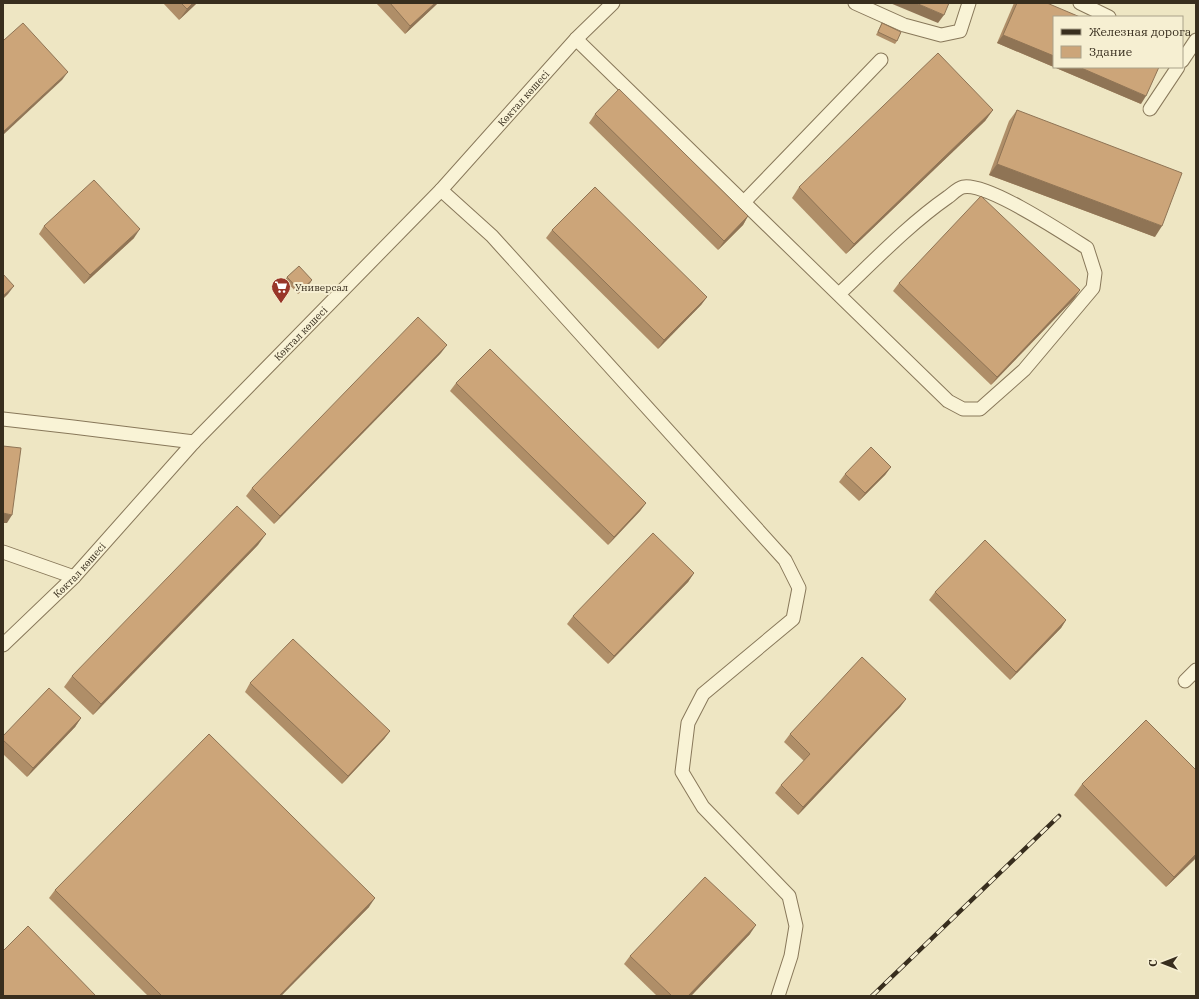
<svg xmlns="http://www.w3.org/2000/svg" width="1199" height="999" viewBox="0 0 1199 999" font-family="'IBM Plex Serif',serif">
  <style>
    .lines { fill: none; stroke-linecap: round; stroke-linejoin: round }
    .service-casing { stroke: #88785a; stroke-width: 15 }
    .service { stroke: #f9f3d6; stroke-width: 13 }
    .rail-casing { stroke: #382e1e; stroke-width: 4.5 }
    .rail { stroke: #f6efd2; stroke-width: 3; stroke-dasharray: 9; stroke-linecap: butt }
    .wall { fill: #af8e68 }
    .shaded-wall { fill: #8f7455 }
    .building { fill: #cca579; stroke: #8f7455 }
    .labels { text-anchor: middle; stroke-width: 4; stroke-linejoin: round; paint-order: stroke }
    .street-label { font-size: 10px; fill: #382e1e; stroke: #f6efd2 }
    .poi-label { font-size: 10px; fill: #382e1e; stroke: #f6efd2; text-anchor: start }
  </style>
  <rect width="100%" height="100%" fill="#eee6c3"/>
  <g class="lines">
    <defs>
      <g id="service">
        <path d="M855,3L904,25L941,35L960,31L969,3"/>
        <path d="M1080,3L1109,17"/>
        <path d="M576,39C700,160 825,280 948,401L963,409H980L1024,370L1093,288L1095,273L1087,248C1065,234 987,182 963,187C958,188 952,194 948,197C908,225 874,261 839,294"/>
        <path d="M1182,61L1196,40"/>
        <path d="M1150,109L1178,67"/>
        <path d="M441,190L492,236L785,560L799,588L793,619L703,694L688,723L682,772L703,807L789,896L796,926L791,956L778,996"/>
        <path d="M744,202L881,60"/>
        <path d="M3,419L73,427L194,442"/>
        <path d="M3,552L74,577"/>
        <path id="s1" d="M3,645L74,577L194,442L441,190L576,39L613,3"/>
        <path d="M1185,681L1196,670"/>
      </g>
    </defs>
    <!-- service casing -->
    <use href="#service" class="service-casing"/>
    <!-- service -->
    <use href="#service" class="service"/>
    <defs>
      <path id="rail" d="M872,996L1059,816"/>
    </defs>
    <!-- rail casing -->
    <use href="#rail" class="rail-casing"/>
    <!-- rail -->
    <use href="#rail" class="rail"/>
  </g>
  <!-- wall -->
  <g class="wall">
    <path d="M163,3H197L179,20Z"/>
    <path d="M376,3H438L405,34Z"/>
    <path d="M1014,3H1047L1141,104L997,43Z"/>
    <path d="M882,23L897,41L895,44L876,35Z"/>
    <path d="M993,110L985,121L846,254L792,198L799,187Z"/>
    <path d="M1017,110L1155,237L989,175L1009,121Z"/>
    <path d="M595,114L748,216L743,225L718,250L589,123Z"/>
    <path d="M44,226L134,238L84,284L39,234Z"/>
    <path d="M552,230L707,297L701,305L658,349L546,238Z"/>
    <path d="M287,277L312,280L310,283L298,294L285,280Z"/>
    <path d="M899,283L1080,290L1074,299L991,385L893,291Z"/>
    <path d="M441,353L274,524L246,496L252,488Z"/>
    <path d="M456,383L646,503L640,511L608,545L450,391Z"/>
    <path d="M891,467L885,475L859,501L839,482L845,474Z"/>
    <path d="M258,545L93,715L64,687L72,676Z"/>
    <path d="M694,573L688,582L608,664L567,624L573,616Z"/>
    <path d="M935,592L1066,620L1061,628L1010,680L929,600Z"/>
    <path d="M250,683L390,731L384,739L342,784L245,692Z"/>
    <path d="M906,699L900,707L798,815L775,793L781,785L804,761L784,742L790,734Z"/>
    <path d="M81,718L75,727L27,777L3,754V736Z"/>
    <path d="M1082,784L1196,858L1166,887L1074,795Z"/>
    <path d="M55,890L369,907L281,996H148L49,898Z"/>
    <path d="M750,934L691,996H657L624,964L630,956Z"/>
  </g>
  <!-- shaded-wall -->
  <g class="shaded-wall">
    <path d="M193,3H197L179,20L187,9Z"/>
    <path d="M435,3H438L405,34L410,26Z"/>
    <path d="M890,3H916L944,15L938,23Z"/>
    <path d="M1003,35L1054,56V67H1079L1146,96L1141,104L997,43Z"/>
    <path d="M68,72L62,80L3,135V132Z"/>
    <path d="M993,110L985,121L846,254L854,244Z"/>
    <path d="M997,164L1162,226L1155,237L989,175Z"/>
    <path d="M748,216L743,225L718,250L724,241Z"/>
    <path d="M140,229L134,238L84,284L90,275Z"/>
    <path d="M312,280L310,283L298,294L300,291Z"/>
    <path d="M14,286L8,294L3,299V296Z"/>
    <path d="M1080,290L1074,299L991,385L997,377Z"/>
    <path d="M707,297L701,305L658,349L664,340Z"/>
    <path d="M447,345L441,353L274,524L280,516Z"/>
    <path d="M891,467L885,475L859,501L865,493Z"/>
    <path d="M646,503L640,511L608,545L614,537Z"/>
    <path d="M3,513L12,515L7,523H3Z"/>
    <path d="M266,534L258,545L93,715L101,704Z"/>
    <path d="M694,573L688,582L608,664L614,656Z"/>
    <path d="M1066,620L1061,628L1010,680L1016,672Z"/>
    <path d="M906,699L900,707L798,815L803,807Z"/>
    <path d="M81,718L75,727L27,777L33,768Z"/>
    <path d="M390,731L384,739L342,784L348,776Z"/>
    <path d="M1196,854V858L1166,887L1174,877Z"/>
    <path d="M375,898L369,907L281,996H279Z"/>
    <path d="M756,925L750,934L691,996H688Z"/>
  </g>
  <!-- building -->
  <g class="building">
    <path d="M181,3H193L187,9Z"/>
    <path d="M390,3H435L410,26Z"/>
    <path d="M916,3H949L944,15Z"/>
    <path d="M1017,3H1047L1080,17H1054V56L1003,35Z"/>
    <path d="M23,23L68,72L3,132V39L4,40Z"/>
    <path d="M882,23L901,32L897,41L878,32Z"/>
    <path d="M938,53L993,110L854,244L799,187Z"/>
    <path d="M1079,67H1159L1146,96Z"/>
    <path d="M619,89L748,216L724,241L595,114Z"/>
    <path d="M1017,110L1182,173L1162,226L997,164Z"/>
    <path d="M94,180L140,229L90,275L44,226Z"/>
    <path d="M595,187L707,297L664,340L552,230Z"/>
    <path d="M981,196L1080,290L997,377L899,283Z"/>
    <path d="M299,266L312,280L300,291L287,277Z"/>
    <path d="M3,274L14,286L3,296Z"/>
    <path d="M418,317L447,345L280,516L252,488Z"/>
    <path d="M490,349L646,503L614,537L456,383Z"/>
    <path d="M3,446L21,448L12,515L3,513Z"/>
    <path d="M871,447L891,467L865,493L845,474Z"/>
    <path d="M237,506L266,534L101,704L72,676Z"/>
    <path d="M653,533L694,573L614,656L573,616Z"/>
    <path d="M985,540L1066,620L1016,672L935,592Z"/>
    <path d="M293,639L390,731L348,776L250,683Z"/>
    <path d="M862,657L906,699L803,807L781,785L810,754L790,734Z"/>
    <path d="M49,688L81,718L33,768L3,740V736Z"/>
    <path d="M1146,720L1196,770V854L1174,877L1082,784Z"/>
    <path d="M209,734L375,898L279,996H162L55,890Z"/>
    <path d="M705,877L756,925L688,996H672L630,956Z"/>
    <path d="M28,926L96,996H3V951Z"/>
  </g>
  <!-- icons -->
  <defs>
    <symbol id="supermarket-pin" viewBox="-11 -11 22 30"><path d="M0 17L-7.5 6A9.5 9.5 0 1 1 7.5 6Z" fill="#983629" stroke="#f6efd2"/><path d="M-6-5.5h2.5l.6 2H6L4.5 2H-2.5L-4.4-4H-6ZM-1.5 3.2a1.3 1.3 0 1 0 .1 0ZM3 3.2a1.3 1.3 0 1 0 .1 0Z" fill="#fff"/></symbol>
  </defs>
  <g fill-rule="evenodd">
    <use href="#supermarket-pin" x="270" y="276" width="22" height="30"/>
  </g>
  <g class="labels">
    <!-- street labels -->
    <g class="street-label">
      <text dy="4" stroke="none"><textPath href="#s1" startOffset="755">Көктал көшесі</textPath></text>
      <text dy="4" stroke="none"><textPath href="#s1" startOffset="431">Көктал көшесі</textPath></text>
      <text dy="4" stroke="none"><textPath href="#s1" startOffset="107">Көктал көшесі</textPath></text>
    </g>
    <!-- poi labels -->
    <g class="poi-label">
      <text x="295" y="291">Универсал</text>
    </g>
  </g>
  <!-- border -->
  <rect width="1199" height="999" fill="none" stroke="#382e1e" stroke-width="8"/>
  <!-- legend -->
  <rect x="1053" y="16" width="130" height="52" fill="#f6efd2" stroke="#aaa28a"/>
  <rect x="1061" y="29" width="20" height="6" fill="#382e1e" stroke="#aaa28a"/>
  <text x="1089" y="36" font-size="12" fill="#382e1e">Железная дорога</text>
  <rect x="1061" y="46" width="20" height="12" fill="#cca579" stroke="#aaa28a"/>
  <text x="1089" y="56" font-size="12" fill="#382e1e">Здание</text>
  <!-- north arrow -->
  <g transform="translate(1163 963) rotate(270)" stroke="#f6efd2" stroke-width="3" paint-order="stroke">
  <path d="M0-3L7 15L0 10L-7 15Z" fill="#382e1e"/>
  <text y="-6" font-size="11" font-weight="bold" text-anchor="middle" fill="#382e1e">С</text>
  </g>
</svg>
